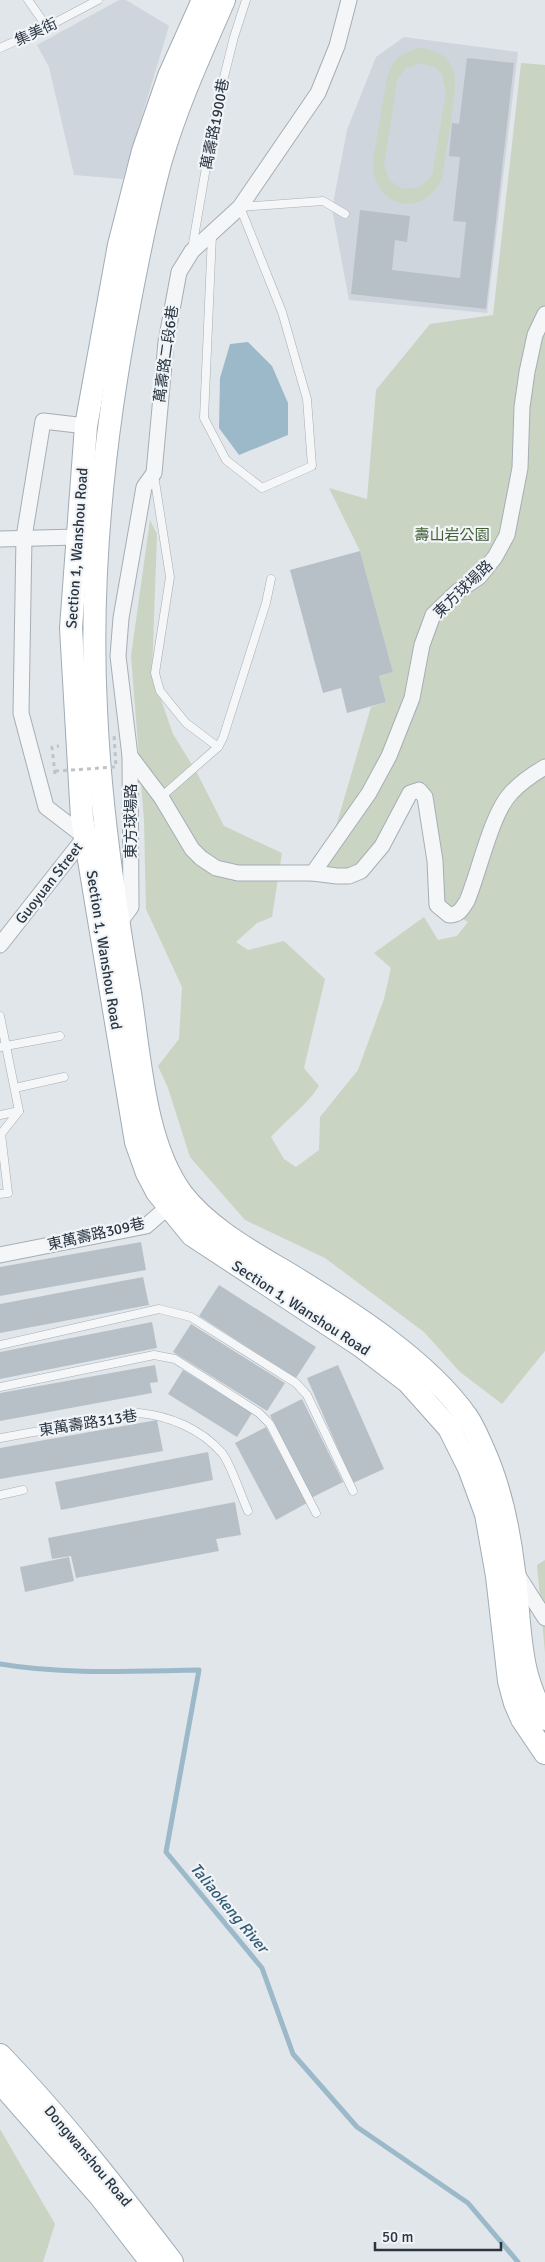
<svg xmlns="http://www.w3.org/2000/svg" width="545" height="2262" font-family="Signika,'Noto Sans TC',sans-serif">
<rect width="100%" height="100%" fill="#e1e6ea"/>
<g fill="#cfd5dc">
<polygon points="119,0 126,0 169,26 123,179 74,175 49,67 37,45"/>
<polygon points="404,37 518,52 487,313 349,300 332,209 347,130 376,57"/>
</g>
<g fill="#c9d4c2" fill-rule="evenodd">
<path d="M420 48C465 54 456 87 451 121 448 140 445 160 442 179 421 221 372 206 373 161L387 78C393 60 401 52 420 48ZM421 63 436 68 442 74 446 92 432 176 419 187 402 189 389 180 384 165 397 81 406 68Z"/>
<path d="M521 63 545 65V1351L502 1404 460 1372 424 1332 325 1258 245 1220 190 1157 168 1088 158 1066 179 1039 182 987 146 909 144 820 131 656 150 520 157 534 152 674 173 734 197 773 224 826 282 853 272 917 257 923 236 942 248 950 284 941 325 979 304 1068 319 1086C306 1106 287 1119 271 1137L284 1159 296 1167 319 1150 320 1117 358 1070 384 999 391 968 374 953 424 917 438 940 457 936 468 922 456 915 443 912 420 791 390 829 349 876 322 874 371 707 386 702 379 676 393 672 360 551 329 488 367 499 376 390 430 324 493 315Z"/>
<polygon points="545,1560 545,1653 537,1565"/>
<polygon points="0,2129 55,2224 43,2262 0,2262"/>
</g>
<polygon fill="#9cb9ca" points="248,342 272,366 288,403 288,435 239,455 219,428 220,378 230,344"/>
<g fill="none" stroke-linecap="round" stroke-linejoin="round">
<path stroke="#9cb9ca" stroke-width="5" d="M0 1664C65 1675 133 1671 199 1670L166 1852 262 1968 293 2054 357 2127 468 2203 518 2262"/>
</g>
<g fill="#b8c0c7">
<polygon points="467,58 514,63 486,309 351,294 360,210 410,216 407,242 395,240 392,270 460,278 466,222 453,221 460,157 449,156 452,123 459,124"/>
<polygon points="360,551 393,672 379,676 386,702 347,713 341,688 323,693 290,570"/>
<polygon points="141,1242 146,1270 0,1296 0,1267"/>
<polygon points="143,1277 149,1305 0,1333 0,1304"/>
<polygon points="219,1285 316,1347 296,1378 199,1316"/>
<polygon points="152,1322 157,1348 0,1379 0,1352"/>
<polygon points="191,1324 285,1383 267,1411 173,1352"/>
<polygon points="155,1365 158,1382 150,1383 152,1393 0,1421 0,1393"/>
<polygon points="338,1365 384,1469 353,1483 307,1378"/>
<polygon points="183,1370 252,1413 237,1437 168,1394"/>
<polygon points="302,1399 343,1482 311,1498 270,1415"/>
<polygon points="157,1420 163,1451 0,1479 0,1448"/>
<polygon points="266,1427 307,1503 276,1520 235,1443"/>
<polygon points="208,1452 213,1480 61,1510 55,1482"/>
<polygon points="235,1502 241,1535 216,1539 219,1551 76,1578 71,1556 52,1559 48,1538"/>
<polygon points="69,1557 74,1581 25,1592 20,1567"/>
</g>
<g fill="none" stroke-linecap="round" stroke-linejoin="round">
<g stroke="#a6aeb4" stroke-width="9">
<g id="lane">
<polyline points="28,0 47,27"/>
<polyline points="0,48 47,27 98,0"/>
<polyline points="212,235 204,418 226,460 262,488 312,466 307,399 282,312 240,207 323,201 345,214"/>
<polyline points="192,249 216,109 234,37 246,0"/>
<polyline points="154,475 170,577 155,673 160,691 186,723 218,747"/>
<polyline points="161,797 218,747 223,738 266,603 271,579"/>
<polyline points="0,1016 19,1111 1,1134 8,1193 0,1194"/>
<polyline points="0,1047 60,1036"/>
<polyline points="15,1088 64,1077"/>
<polyline points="0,1115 19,1111"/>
<polyline points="0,1345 159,1309 191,1317 296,1383 307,1395 353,1491"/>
<polyline points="0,1387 154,1355 175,1359 259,1413 270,1424 316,1513"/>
<path d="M0 1438 139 1413C170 1416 201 1429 222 1453 231 1464 241 1496 248 1511"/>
<polyline points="0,1495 23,1490"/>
</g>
</g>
<g stroke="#a6aeb4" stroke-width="17">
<g id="street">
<polyline points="0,539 77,537"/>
<path d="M130 756 161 797 192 849 201 858 216 868 238 873H313L337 876H349L361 871 382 846 410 793 419 790 425 797 435 861 437 905 449 915C459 915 462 909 467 901 479 873 491 814 511 793 521 782 533 774 545 767"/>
<polyline points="85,837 46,807 21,713 24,537 43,421 86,426"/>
<polyline points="313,873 369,793 389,756 412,698 422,645 433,615 458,591 479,577 495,557 507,535 520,468 522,407 527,372 535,335 545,314"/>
<polyline points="115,923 120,922 131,907 130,756 118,656 121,618 144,487 154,473 166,342 179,272 192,251 240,207 318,93 337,46 349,0"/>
<polyline points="0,945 85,837 89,836"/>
<polyline points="0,1255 146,1226 168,1207 177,1202"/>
<polyline points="517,1574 545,1618"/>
</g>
</g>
<g stroke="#a0acb6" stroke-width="24">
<g id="primary">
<polyline points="203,0 169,76 143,151 119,245 86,426 71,628 82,818 136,1142 147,1173 157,1192 192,1235 361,1346 408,1382 449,1428 469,1468 486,1514 497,1576 509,1681 515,1703 522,1719 545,1753"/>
<path d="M224 0C201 53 177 105 161 160 148 206 139 253 130 300 104 434 89 572 96 709 100 804 114 899 130 993 140 1056 144 1143 182 1194 209 1229 252 1252 289 1274 348 1310 427 1360 467 1417 474 1427 479 1440 484 1451 501 1489 509 1529 514 1571 519 1605 518 1642 527 1675 531 1690 538 1706 545 1719"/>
<path d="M0 2055C62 2119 118 2191 172 2262"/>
<polyline points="0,2082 100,2196 151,2262"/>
</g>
</g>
<polyline stroke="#bfc4c9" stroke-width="3" stroke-dasharray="4 4" stroke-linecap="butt" points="55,774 52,747 59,746"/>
<use href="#lane" stroke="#f4f6f8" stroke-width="8"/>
<use href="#street" stroke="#f4f6f8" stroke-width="15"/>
<use href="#primary" stroke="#fff" stroke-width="22"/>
<polyline stroke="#bfc4c9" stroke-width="3" stroke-dasharray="4 4" stroke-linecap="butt" points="55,771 116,767 114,735"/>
</g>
<g text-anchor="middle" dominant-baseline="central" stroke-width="4.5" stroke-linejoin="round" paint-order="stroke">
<g font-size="15" fill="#293642" stroke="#f1f4f7">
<text transform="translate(36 32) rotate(-25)">集美街</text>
<text transform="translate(215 124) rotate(-79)">萬壽路1900巷</text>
<text transform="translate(166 354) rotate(-82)">萬壽路二段6巷</text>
<text transform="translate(77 548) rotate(-86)">Section 1, Wanshou Road</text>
<text transform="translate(463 589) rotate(-44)">東方球場路</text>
<text transform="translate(131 821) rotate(-90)">東方球場路</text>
<text transform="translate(49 883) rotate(-52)">Guoyuan Street</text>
<text transform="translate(104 950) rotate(81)">Section 1, Wanshou Road</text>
<text transform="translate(96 1234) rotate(-13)">東萬壽路309巷</text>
<text transform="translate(301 1308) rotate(33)">Section 1, Wanshou Road</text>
<text transform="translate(88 1423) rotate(-9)">東萬壽路313巷</text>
<text transform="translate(88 2156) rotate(50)">Dongwanshou Road</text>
</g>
<g font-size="15" fill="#445e36" stroke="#f1f4f7">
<text x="452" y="535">壽山岩公園</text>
</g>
<g font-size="16" font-style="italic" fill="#335b76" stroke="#f1f4f7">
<text transform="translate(229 1908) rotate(50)">Taliaokeng River</text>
</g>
</g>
<path d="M375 2242v8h126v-8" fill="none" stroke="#293642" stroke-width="2.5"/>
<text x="382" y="2242" font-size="15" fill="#293642" stroke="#f1f4f7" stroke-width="4" paint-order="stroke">50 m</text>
</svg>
